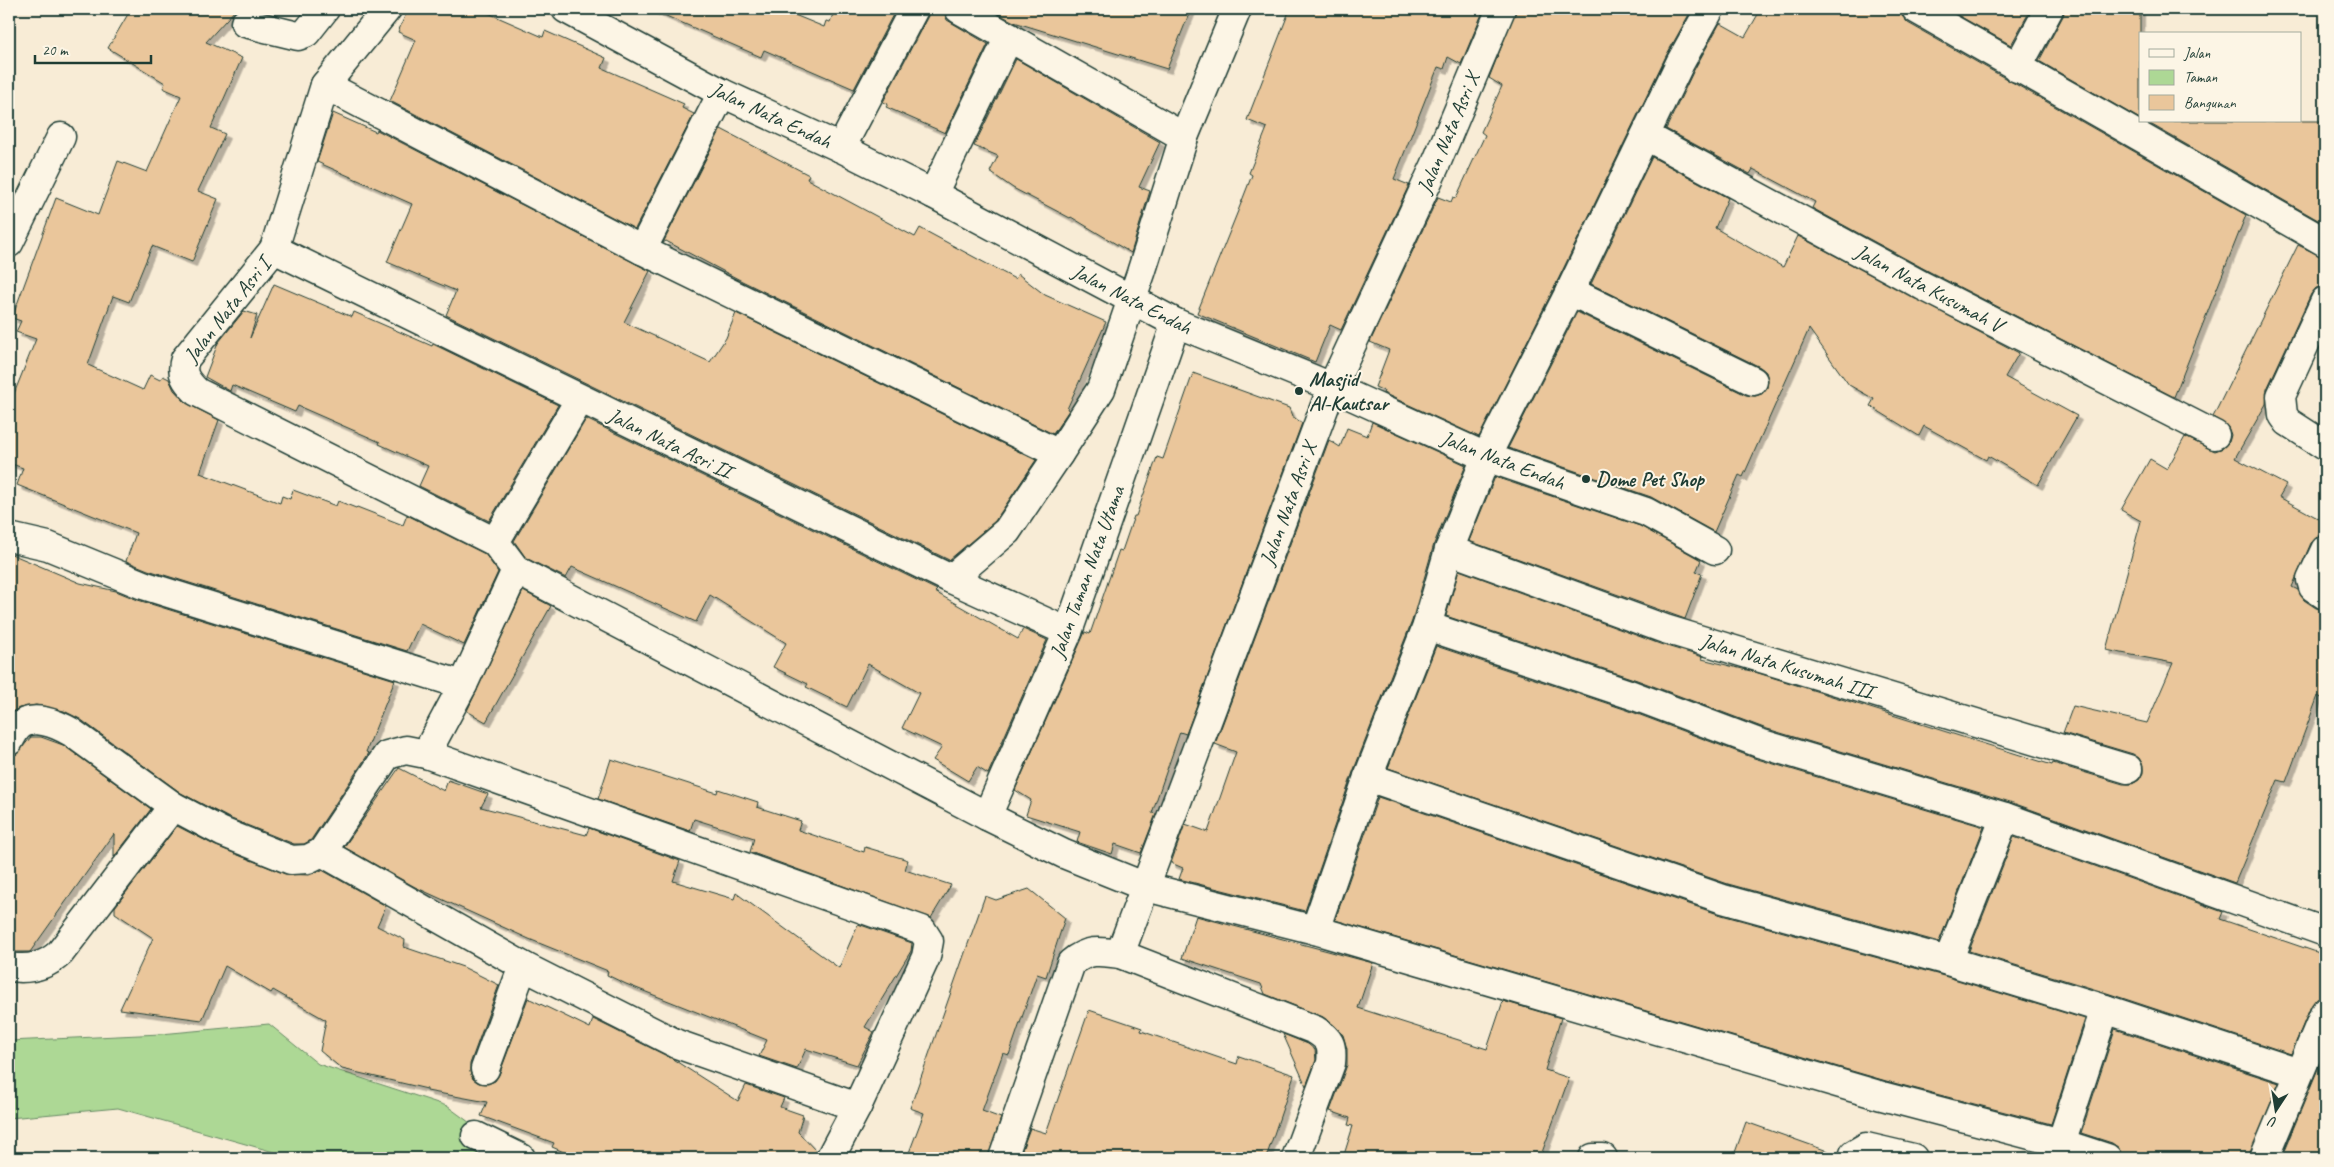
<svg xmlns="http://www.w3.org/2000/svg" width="2334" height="1167" font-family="Caveat,sans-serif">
<defs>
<filter id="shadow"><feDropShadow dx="4.5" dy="4.5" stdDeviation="0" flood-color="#0004"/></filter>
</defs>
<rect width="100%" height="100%" fill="#f8ecd6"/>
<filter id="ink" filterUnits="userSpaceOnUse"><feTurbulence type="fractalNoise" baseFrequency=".02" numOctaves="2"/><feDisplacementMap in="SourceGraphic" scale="10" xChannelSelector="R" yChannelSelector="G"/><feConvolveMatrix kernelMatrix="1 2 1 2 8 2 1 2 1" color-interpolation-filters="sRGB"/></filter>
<g filter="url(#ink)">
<polygon fill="#add895" stroke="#668a64" points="269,1024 318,1064 447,1106 518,1158 295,1158 118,1108 9,1118 9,1041 161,1034"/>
<g fill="#eac69b" stroke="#1f3d34" filter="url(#shadow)">
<polygon points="131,9 236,9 206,42 242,58 211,128 225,134 198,191 218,199 192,262 152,246 129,302 113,296 88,365 143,390 150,375 160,380 163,376 169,379 174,390 186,403 219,420 200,473 280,503 282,496 290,499 293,490 336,506 338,501 356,508 357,507 403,525 407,515 485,554 498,572 464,645 420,624 407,651 148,570 126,561 136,533 17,485 23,468 9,463 9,406 36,339 16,332 21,321 12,318 56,198 98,215 118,161 147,172 181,96 163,88 165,83 108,48"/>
<polygon points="408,9 479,9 543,37 545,31 606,58 602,68 684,104 682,108 694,114 635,229 390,101 416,40 398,32"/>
<polygon points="650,9 780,9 824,27 826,21 830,22 835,9 896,9 854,89 764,50 761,57"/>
<polygon points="930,9 943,9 947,20 988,44 945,133 886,107 888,104 883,102 928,16"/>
<polygon points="996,9 1191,9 1167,69 1014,22 995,12"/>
<polygon points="1290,9 1484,9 1461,64 1448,57 1444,69 1438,67 1394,179 1409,185 1341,330 1330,325 1315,362 1197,313 1238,211 1252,175 1249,173 1267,128 1247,120"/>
<polygon points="1516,9 1692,9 1666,56 1556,284 1479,437 1383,393 1384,391 1375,387 1389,350 1370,342 1438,197 1451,202 1453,197 1456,198 1485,135 1481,132 1502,86 1489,78"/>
<polygon points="1761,9 1900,9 1902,16 1908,23 2246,215 2174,397 1930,272 1812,208 1815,202 1753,169 1750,174 1666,129 1694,70 1720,23 1745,37"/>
<polygon points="1947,9 2031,9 2011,45"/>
<polygon points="2065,9 2140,9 2140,119 2039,61 2063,16"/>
<polygon points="1016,59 1160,142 1139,187 1150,191 1131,253 1071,217 1070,218 1013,188 990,172 998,156 974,146"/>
<polygon points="333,113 376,132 377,130 650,271 624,322 710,362 726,338 736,313 1036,460 995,521 949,560 446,315 456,291 387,262 412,204 317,162"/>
<polygon points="2145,121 2325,121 2325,224"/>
<polygon points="721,129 809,175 807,179 915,237 920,228 1015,279 1018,274 1045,295 1106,322 1067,409 1069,410 1053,434 740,280 666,241 663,243"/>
<polygon points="1652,157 1728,198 1715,228 1783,267 1798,236 2019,353 2005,377 2077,416 2038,485 1988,456 1986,460 1924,426 1919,436 1870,406 1874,399 1849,385 1809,329 1743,477 1739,475 1714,532 1651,497 1508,448 1577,312 1746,395 1755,396 1762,394 1767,388 1768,379 1766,372 1760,367 1591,284"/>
<polygon points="2298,245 2325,258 2325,286 2316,288 2311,294 2267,389 2266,404 2235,458 2286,485 2279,497 2325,522 2318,536 2311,543 2292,587 2298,590 2304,600 2316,608 2325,610 2325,700 2318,696 2286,782 2278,780 2235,883 2010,802 1764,728 1637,680 1446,616 1459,570 1660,644 1703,657 1702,659 1755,672 2052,765 2053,763 2123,784 2132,784 2139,780 2143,773 2143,765 2139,758 2133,754 2063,733 2073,706 2147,723 2173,663 2106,650 2141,521 2121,510 2150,459 2167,469 2185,437 2215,451 2223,448 2229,442 2231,435 2228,427 2213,417"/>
<polygon points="274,284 352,317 354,312 432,346 433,344 558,405 489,521 419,486 428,466 379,444 380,442 298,406 295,412 232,385 230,391 205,377 218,343 244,311 257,315 250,338"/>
<polygon points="1193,373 1289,408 1292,416 1302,423 1186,734 1180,732 1152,813 1156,814 1141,853 1115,844 1112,854 1077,842 1080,832 1026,815 1031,800 1015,790 1085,632 1090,634 1119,550 1122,551 1134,516 1136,516 1157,457 1163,459"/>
<polygon points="586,419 937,590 935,592 1018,639 1023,629 1047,640 988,774 977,767 968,781 933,760 942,747 902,728 919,693 868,664 847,707 806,687 808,684 773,667 786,643 710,595 696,622 572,567 566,578 526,558 514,541"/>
<polygon points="1372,422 1466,465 1434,544 1412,621 1353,772 1305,911 1179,879 1183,868 1171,863 1185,824 1208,832 1236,752 1215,744 1329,440 1340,447 1347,428 1367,436"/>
<polygon points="1495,477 1640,526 1701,560 1696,572 1702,574 1685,619 1469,541"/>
<polygon points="9,553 80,583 116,591 138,600 395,680 366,752 369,753 311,840 304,844 294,844 229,818 181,793 80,719 64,711 36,705 19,708 9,714"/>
<polygon points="523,591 551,606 486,722 467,711"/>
<polygon points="1436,646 1627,710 1754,758 1984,827 1939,942 1728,884 1388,768"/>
<polygon points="31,737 41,737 63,745 151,809 114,857 114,834 30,952 9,952 9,757 17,754"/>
<polygon points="611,759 717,793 718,789 758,802 757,807 801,821 798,830 864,852 865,847 908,860 905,870 951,885 931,918 750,852 754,838 694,819 690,831 598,799"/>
<polygon points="399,768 444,791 448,780 488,794 481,807 586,835 589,828 680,861 673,881 734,899 736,893 839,968 858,924 912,943 911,951 865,1027 874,1032 857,1065 806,1049 797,1069 759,1056 767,1040 626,984 607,975 608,971 529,939 415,887 344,847"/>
<polygon points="1378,797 1718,914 1944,976 2085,1019 2051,1124 1886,1081 1335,920"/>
<polygon points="177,826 216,846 285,874 309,875 322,870 386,906 377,926 405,940 404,947 463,967 499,985 470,1064 470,1072 473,1079 479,1083 488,1084 495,1081 499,1075 528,998 590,1028 593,1019 671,1058 738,1101 746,1085 784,1098 780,1107 803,1115 798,1132 816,1151 814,1158 578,1158 552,1147 554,1143 481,1116 487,1102 427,1091 427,1089 342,1069 320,1051 326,1020 273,990 271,993 225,966 202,1020 120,1009 153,938 115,913 115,907"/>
<polygon points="2014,837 2223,912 2220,919 2325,955 2325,997 2316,999 2311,1006 2291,1054 2110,994 1969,951"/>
<polygon points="1029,889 1065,918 1046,977 1037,974 1009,1055 1003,1053 982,1111 1001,1118 988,1158 907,1158 924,1113 910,1108 985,896 996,900"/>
<polygon points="1196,916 1373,963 1358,1008 1487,1049 1503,1001 1561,1018 1545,1070 1569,1078 1540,1158 1343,1158 1353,1126 1348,1125 1350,1118 1330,1111 1347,1065 1347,1049 1343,1035 1335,1026 1323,1017 1265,994 1261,984 1182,958"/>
<polygon points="1089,1010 1142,1028 1141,1031 1237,1064 1239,1056 1294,1075 1266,1158 1019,1158 1030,1128 1046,1133"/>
<polygon points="2115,1029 2279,1083 2249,1158 2125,1158 2122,1157 2119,1148 2112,1143 2081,1133"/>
<polygon points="1283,1034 1308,1044 1315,1050 1316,1060 1306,1086"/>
<polygon points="2325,1052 2325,1158 2281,1158"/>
<polygon points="1746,1122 1836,1154 1836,1158 1733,1158"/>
</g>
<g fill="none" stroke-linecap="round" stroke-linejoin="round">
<g stroke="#1f3d34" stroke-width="31">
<g id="minor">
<path d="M387 9 325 85 274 249 185 359C180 374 186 381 197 392L495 542"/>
<polyline points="566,9 722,93 841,148 933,194 1176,323 1332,387 1486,457 1646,512 1715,550"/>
<polyline points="959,9 1184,137"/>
<polyline points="1916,9 2325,242"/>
<polyline points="245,23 298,36 306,33 325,9"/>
<polyline points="2017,68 2049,9"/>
<polyline points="325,85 642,250 1059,454 1101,389 1141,273 1184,137 1237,9"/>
<polyline points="1646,136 1923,286 2215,435"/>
<polyline points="841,148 914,9"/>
<polyline points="933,194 1009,37"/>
<polyline points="9,243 61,137"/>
<polyline points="274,249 951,579 1068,632"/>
<polyline points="642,250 722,93"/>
<polyline points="1570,291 1753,381"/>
<polyline points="2325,301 2281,396 2283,415 2288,422 2325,446"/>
<polyline points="9,537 48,546 143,585 463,685 426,754"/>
<polyline points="1449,550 1665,629 2128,769"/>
<polyline points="2325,550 2311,580 2313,587 2325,595"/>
<polyline points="516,570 987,816 1064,854 1146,887 1315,930 1882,1096 2061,1143 2107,1158"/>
<polyline points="951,579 1007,531 1059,454"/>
<polyline points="1427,626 1632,695 1759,743 2005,817 2325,932"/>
<polyline points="463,685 516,570 495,542 580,399"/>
<path d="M9 741C12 736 14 731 18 727 32 713 57 724 71 732L173 806 222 832 291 860 308 859 322 852 523 966 677 1044 857 1107"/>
<polyline points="1368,777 1723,899 1948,961 2105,1009 2299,1073"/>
<polyline points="987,816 1068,632 1176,323"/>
<polyline points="322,852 387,755 406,750 426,754 922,930 929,941 926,957 857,1107 830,1158"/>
<polyline points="1315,930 1368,777 1427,626 1449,550 1486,457 1570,291 1680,63 1710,9"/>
<polyline points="1120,954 1332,387 1435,166 1501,9"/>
<polyline points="1948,961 2005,817"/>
<path d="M9 967C29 970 45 967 60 953L173 806"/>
<polyline points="485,1069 523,966"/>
<polyline points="476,1136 521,1158"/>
<polyline points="2061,1143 2105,1009"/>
<path d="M1003 1158 1071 963C1088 949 1099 951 1120 954L1315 1030C1330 1039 1333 1045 1331 1063L1296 1158"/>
<polyline points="1593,1158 1603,1158"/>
<polyline points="1853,1158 1854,1154 1866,1147 1913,1158"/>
<polyline points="2264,1158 2325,1012"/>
</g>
</g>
<use href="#minor" stroke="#fcf5e5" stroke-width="28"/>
</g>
</g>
<g fill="#1f3d34" stroke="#fcf5e5" stroke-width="2">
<circle cx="1299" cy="391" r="5"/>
<circle cx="1586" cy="479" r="5"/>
</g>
<g text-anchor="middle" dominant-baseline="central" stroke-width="4" stroke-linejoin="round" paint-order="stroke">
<g font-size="21" fill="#1f3d34" stroke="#fcf5e5">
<text transform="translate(771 115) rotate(25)">Jalan Nata Endah</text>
<text transform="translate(1448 133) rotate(-67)">Jalan Nata Asri X</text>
<text transform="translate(1929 288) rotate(28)">Jalan Nata Kusumah V</text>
<text transform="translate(1132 299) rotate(27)">Jalan Nata Endah</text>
<text transform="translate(227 310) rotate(-52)">Jalan Nata Asri I</text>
<text transform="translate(670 443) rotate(26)">Jalan Nata Asri II</text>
<text transform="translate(1503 460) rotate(21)">Jalan Nata Endah</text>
<text transform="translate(1288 504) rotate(-70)">Jalan Nata Asri X</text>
<text transform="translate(1087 572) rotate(-70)">Jalan Taman Nata Utama</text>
<text transform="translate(1787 666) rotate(17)">Jalan Nata Kusumah III</text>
</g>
<g font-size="21" font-weight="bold" fill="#1f3d34" stroke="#fcf5e5" text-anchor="start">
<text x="1309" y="379">Masjid<tspan x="1309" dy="24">Al-Kautsar</tspan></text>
<text x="1596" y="479">Dome Pet Shop</text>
</g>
</g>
<rect width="2334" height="1167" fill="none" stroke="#fcf5e5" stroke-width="30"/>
<rect x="15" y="15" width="2304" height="1137" fill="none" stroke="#1f3d34" stroke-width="2" filter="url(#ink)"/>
<rect x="2139" y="32" width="162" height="90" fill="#fcf5e5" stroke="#a4ab9e"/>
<rect x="2149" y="49" width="25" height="8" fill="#fcf5e5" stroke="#a4ab9e"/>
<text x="2184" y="58" font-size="15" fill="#1f3d34">Jalan</text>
<rect x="2149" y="70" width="25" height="15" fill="#add895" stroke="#a4ab9e"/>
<text x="2184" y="82" font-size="15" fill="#1f3d34">Taman</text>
<rect x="2149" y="95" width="25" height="15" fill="#eac69b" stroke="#a4ab9e"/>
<text x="2184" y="108" font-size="15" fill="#1f3d34">Bangunan</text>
<g transform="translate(2276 1110) rotate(192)" stroke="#fcf5e5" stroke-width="4" paint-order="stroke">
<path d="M0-4L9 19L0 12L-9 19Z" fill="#1f3d34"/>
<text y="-8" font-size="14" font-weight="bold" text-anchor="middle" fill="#1f3d34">U</text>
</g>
<path d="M35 55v8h116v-8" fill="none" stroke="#1f3d34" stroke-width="2.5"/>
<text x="42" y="55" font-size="15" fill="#1f3d34" stroke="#fcf5e5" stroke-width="4" paint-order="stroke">20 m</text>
</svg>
